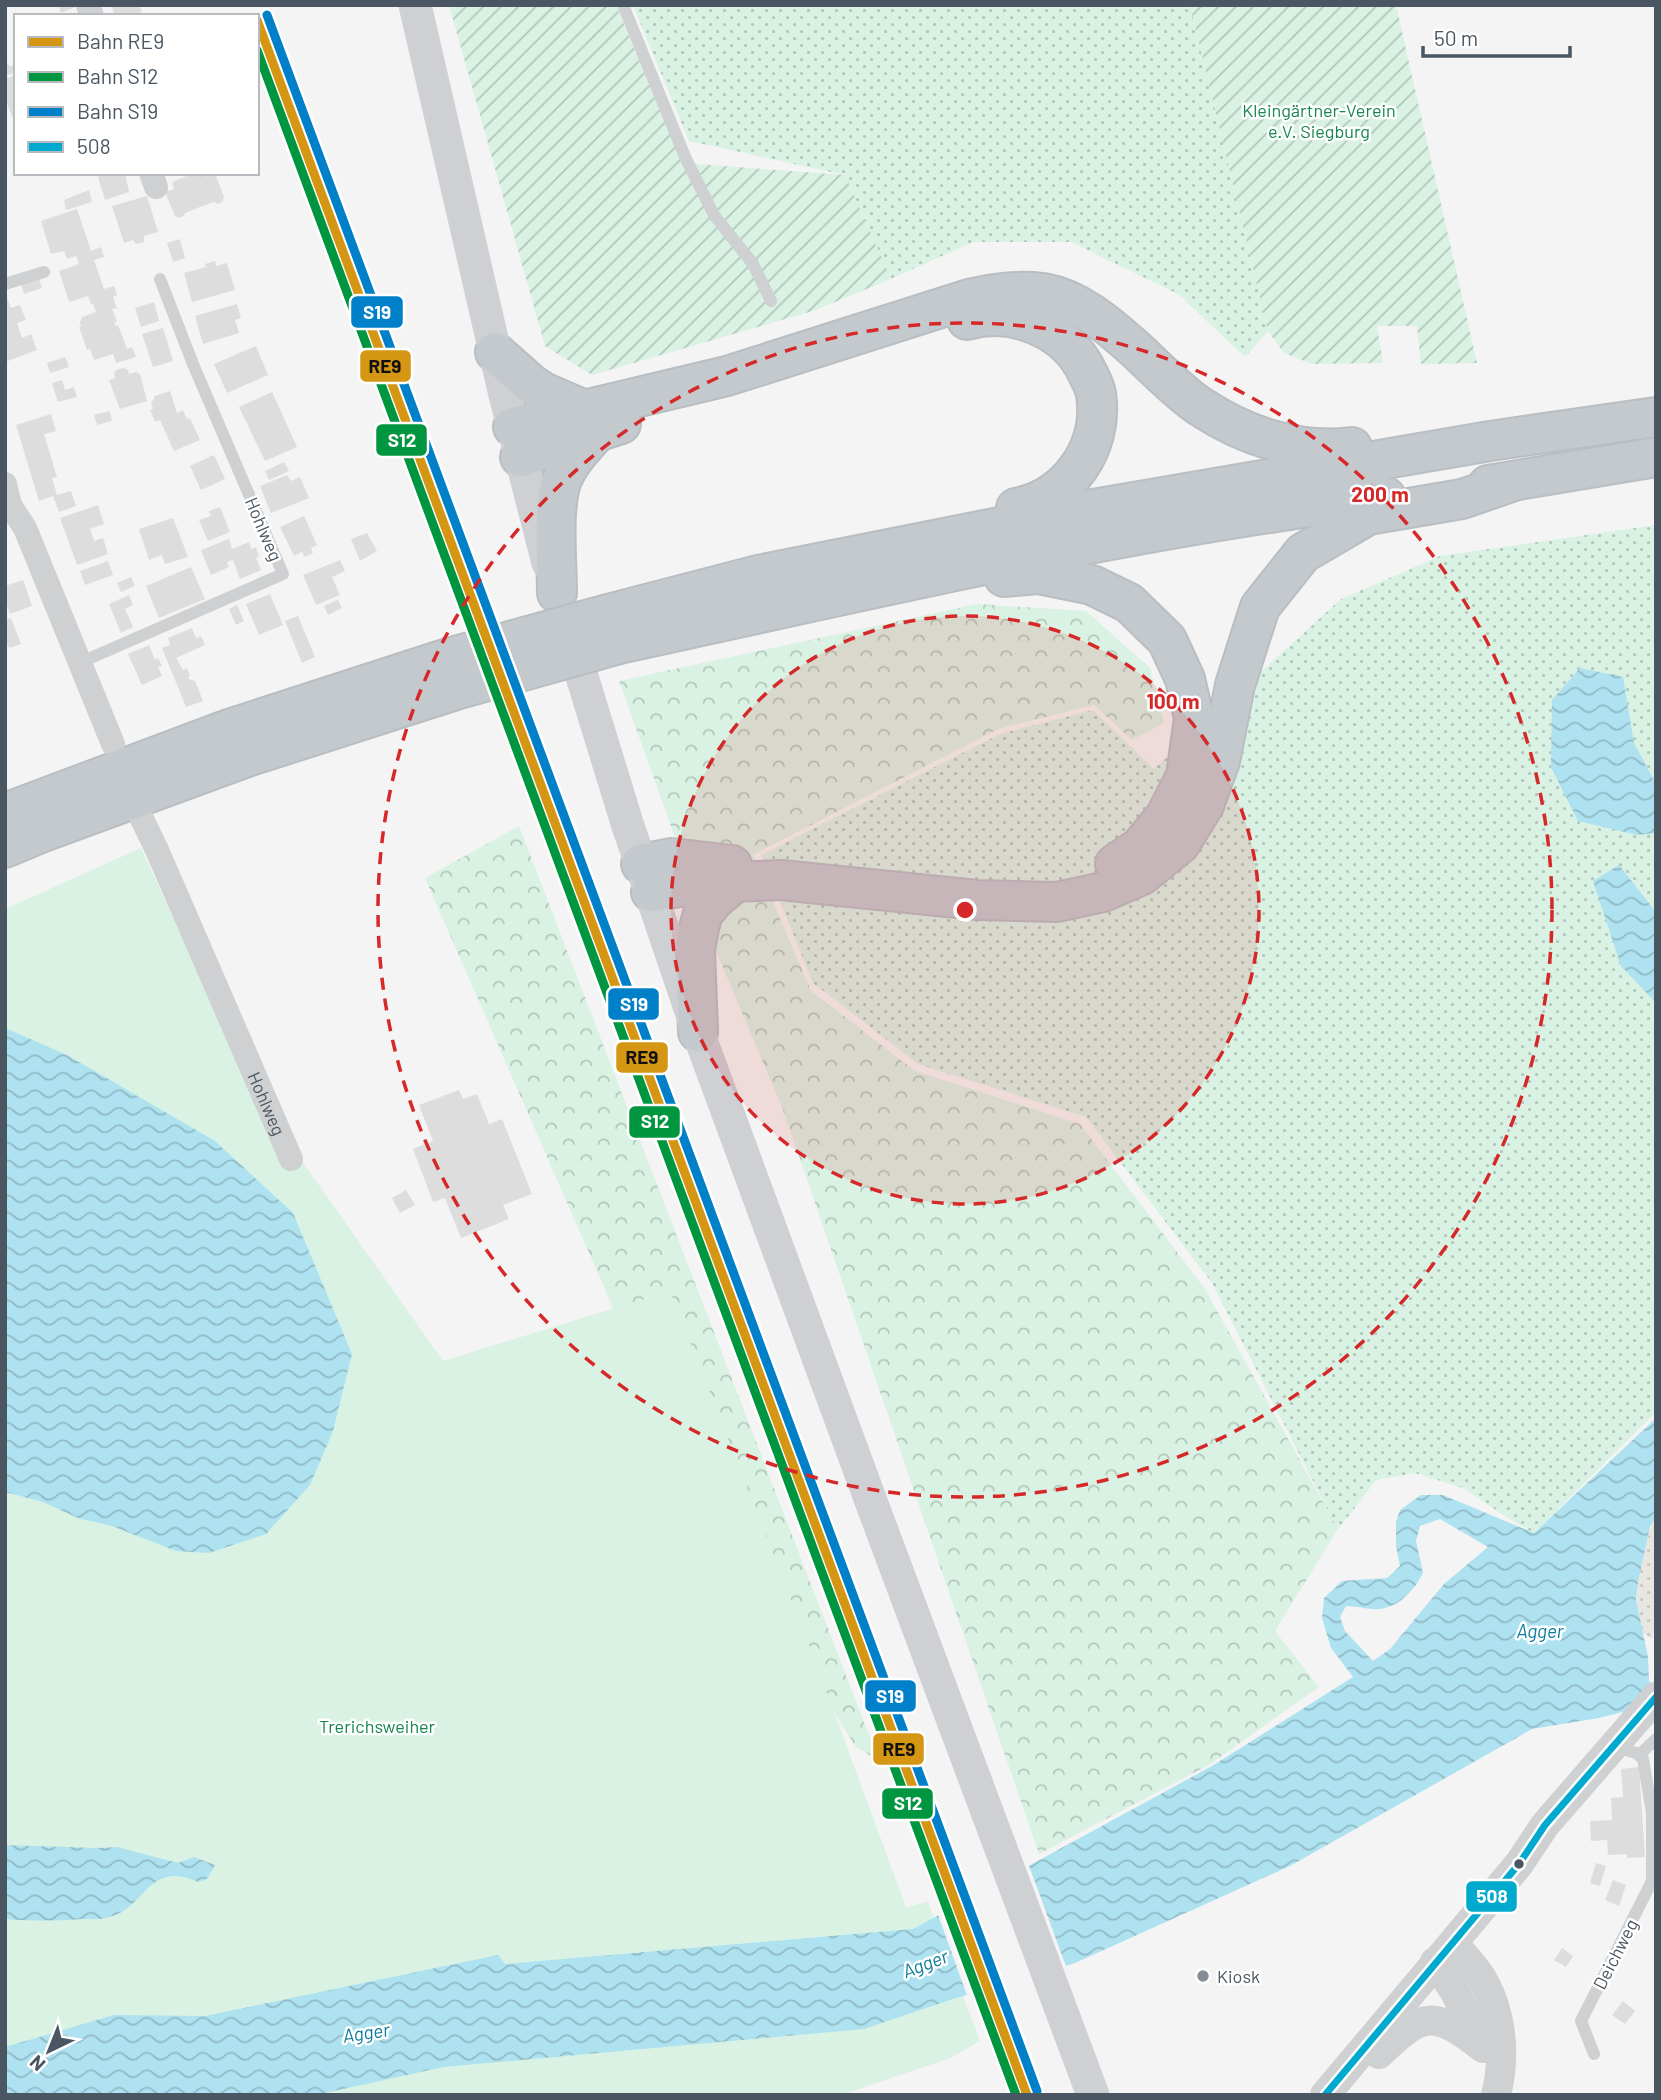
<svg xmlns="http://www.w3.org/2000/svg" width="1661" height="2100" font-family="Barlow,sans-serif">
<defs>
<pattern id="grass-dots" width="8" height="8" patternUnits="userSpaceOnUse" patternTransform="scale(1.75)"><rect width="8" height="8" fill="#d9f2e3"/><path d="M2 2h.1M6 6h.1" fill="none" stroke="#b2c7bb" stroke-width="1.8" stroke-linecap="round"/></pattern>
<pattern id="forest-crowns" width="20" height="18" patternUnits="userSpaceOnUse" patternTransform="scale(1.75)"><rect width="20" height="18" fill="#d9f2e3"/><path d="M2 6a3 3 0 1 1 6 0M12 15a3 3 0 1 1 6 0" fill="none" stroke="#b2c7bb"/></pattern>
<pattern id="sand-dots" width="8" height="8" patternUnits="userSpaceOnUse" patternTransform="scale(1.75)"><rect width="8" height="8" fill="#e7e6e1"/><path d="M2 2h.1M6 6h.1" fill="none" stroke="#c8c7c4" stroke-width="1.8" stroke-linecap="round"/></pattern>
<pattern id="garden-furrows" width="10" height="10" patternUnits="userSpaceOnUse" patternTransform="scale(1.75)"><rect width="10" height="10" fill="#d9f2e3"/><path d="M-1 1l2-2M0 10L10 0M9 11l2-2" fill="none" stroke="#b2c7bb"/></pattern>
<pattern id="water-waves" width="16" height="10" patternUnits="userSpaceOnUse" patternTransform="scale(1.75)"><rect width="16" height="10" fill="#aee2f0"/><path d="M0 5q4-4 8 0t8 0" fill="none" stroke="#90bac6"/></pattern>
</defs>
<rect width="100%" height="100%" fill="#f4f4f4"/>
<g fill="url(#grass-dots)">
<polygon points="633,5 1190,5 1268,331 1245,357 1178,294 1071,242 973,242 891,279 845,175 689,141"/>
<polygon points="1656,525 1656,1412 1534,1533 1508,1518 1463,1488 1415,1473 1376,1480 1338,1530 1212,1283 1086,1117 918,1064 813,983 761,855 1000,734 1093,710 1154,769 1341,599 1440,556"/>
</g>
<g fill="url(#forest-crowns)">
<polygon points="977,604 1086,611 1150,668 1164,723 1132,740 1094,705 998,729 753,855 811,991 915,1071 1080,1124 1205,1289 1338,1529 1275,1631 1319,1687 1209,1765 1039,1854 782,1107 715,949 619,681"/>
<polygon points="519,826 879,1761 855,1746 820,1689 618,1327 611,1303 425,878"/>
</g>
<path fill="url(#sand-dots)" d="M1656 1517V1622L1652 1639C1650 1637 1645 1635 1643 1633 1628 1611 1644 1539 1656 1517Z"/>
<polygon fill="#d9f2e3" points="141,848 254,1093 443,1361 670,1291 813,1655 906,1907 928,1902 980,2041 951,2058 841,2095 5,2095 5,909"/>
<g fill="url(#garden-furrows)">
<polygon points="449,5 616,5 682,163 845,175 891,279 813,311 592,375 545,346"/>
<polygon points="1190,5 1396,5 1477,363 1421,364 1417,326 1377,326 1383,363 1312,364 1284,353 1268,331"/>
</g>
<g fill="url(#water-waves)" fill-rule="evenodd">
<polygon points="1580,668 1623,677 1634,743 1656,784 1656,833 1637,835 1578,821 1551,767 1552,700"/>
<polygon points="1619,865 1656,912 1656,1003 1621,966 1593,881"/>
<polygon points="5,1028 67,1055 215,1141 293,1213 352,1354 333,1431 310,1485 266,1534 209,1553 176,1551 112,1526 78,1518 43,1502 5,1492"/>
<path d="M1656 1418V1517L1650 1527 1638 1582 1636 1600 1648 1657 1649 1681 1656 1688 1635 1709 1599 1718 1532 1729 1290 1866 1075 1963 953 1999 864 2029 443 2067 316 2095H5V2047L114 2015 205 2016 498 1955 505 1964 913 1929 1212 1766 1353 1677 1331 1648 1322 1618 1324 1598 1342 1581 1387 1578 1400 1566 1396 1547V1522L1400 1510 1421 1495H1443L1534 1533ZM1440 1519 1488 1547 1444 1584 1390 1649 1373 1661 1345 1631 1340 1617 1346 1606C1357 1606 1370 1610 1380 1609 1401 1606 1414 1590 1423 1573L1416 1541 1420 1526Z"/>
<path d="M5 1845 97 1848 117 1847 178 1863 194 1857 215 1865 207 1879 198 1882C147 1859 147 1908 109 1917 101 1920 90 1919 82 1919 56 1921 31 1921 5 1919Z"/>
</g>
<polygon fill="#f4f4f4" points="1028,1863 1067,1969 968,1998 937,1912"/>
<g fill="#ddddde">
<polygon points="58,5 80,5 61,13"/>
<polygon points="111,5 139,5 142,12 136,14 136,16 115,16"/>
<polygon points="5,61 10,66 16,64 16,72 5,76"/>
<polygon points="16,75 16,116 12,117 5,97 5,79"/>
<polygon points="108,173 125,173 129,192 105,200 98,177"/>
<polygon points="194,173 205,173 206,177 215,173 224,197 222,202 218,204 214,202 200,207 185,213 184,216 179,218 175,216 165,192 174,189 172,182"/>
<polygon points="89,190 92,202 66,210 64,200"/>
<polygon points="147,196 158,232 144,236 144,242 136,244 133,240 124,243 112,206"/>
<polygon points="77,209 91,251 101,247 104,257 94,260 104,289 114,286 117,295 113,297 117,308 112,309 117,321 114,323 116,326 118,325 127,349 132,347 136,357 116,363 113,354 94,360 90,349 87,350 79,327 81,326 80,323 82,317 96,312 93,304 91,304 88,296 69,302 59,271 79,264 76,256 67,259 64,251 51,254 41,221"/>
<polygon points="180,239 185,258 173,262 167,243"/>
<polygon points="215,261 216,266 227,263 235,290 192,302 184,273 206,267 205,264"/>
<polygon points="39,278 42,288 24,294 21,284"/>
<polygon points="5,293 11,308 20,305 26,320 17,323 22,338 31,334 37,350 5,362"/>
<polygon points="154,302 159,321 141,327 135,308"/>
<polygon points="237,304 241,318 235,320 239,333 203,344 195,316"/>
<polygon points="163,328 173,361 153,367 142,334"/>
<polygon points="256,346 268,375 227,393 214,364"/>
<polygon points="65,357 69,367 50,373 47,363"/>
<polygon points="124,368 128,370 129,374 136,372 140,374 147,401 120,409 109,380 115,378 114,374 116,370"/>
<polygon points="62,380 65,390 74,387 77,397 58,402 52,383"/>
<polygon points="170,391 177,413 183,410 187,419 190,418 200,440 174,451 160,420 155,422 150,410 153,409 151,404 155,396"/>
<polygon points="272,392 297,447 265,461 239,407"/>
<polygon points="110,411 112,421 97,425 94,415"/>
<polygon points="51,414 56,431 44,434 57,477 52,478 57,495 71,491 76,506 59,512 53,496 39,501 16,425"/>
<polygon points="214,455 225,479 201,490 190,466"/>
<polygon points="284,462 289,471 269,480 265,471"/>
<polygon points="287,475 291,481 300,477 309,498 271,513 260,486"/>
<polygon points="98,505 104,524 90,529 94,541 103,538 108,554 77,565 60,518"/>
<polygon points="220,507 230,532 208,541 199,520 211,516 209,511"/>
<polygon points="304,516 317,545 311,548 313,553 305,557 302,552 294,556 280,527"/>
<polygon points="173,518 188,557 165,564 162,555 149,560 139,529"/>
<polygon points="367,533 377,551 360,561 351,539"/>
<polygon points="229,539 232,549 249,542 251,549 256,547 259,557 256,558 261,570 240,579 233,560 227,562 229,567 211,575 201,550"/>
<polygon points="340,560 345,571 332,577 340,595 316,605 303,575"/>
<polygon points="108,561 113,575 85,585 80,571"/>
<polygon points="191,567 205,599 159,618 146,586"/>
<polygon points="131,577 135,586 121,592 117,583"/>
<polygon points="23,580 32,606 10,614 5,600 5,586"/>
<polygon points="270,594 283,625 259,635 246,604"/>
<polygon points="129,595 133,605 125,609 133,627 121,633 109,604"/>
<polygon points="338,600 342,608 328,615 324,606"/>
<polygon points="237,605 244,621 236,625 229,609"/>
<polygon points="298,616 315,657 302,663 285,621"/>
<polygon points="11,618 21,644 9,648 5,638 5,620"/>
<polygon points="192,628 196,638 201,636 205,645 176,658 183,670 187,668 190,676 188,677 189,679 195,681 203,701 186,707 162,648 170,645 168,638"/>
<polygon points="149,645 155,660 158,658 162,666 158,667 162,676 142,685 128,654"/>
<polygon points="459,1090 463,1099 477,1094 489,1124 502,1119 532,1194 503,1205 509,1219 461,1238 445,1198 433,1202 413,1149 433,1141 419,1105"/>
<polygon points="406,1190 415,1205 400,1213 392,1198"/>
<polygon points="1639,1767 1645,1857 1627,1858 1627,1854 1608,1855 1607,1840 1591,1841 1590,1821 1612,1820 1611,1798 1623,1797 1621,1769"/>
<polygon points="1596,1863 1606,1866 1600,1886 1590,1883"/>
<polygon points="1613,1880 1626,1885 1619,1906 1605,1900"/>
<polygon points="1562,1948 1573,1956 1566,1967 1554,1960"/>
<polygon points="1623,2001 1635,2011 1625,2024 1612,2015"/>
</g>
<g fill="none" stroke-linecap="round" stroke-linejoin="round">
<g stroke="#b9bec3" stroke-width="42">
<g id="trunk">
<path d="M967 320C1013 307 1068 329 1088 374 1091 380 1095 387 1096 394 1104 447 1069 498 1016 508"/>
<polyline points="495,352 531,384 543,392 585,410"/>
<path d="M513 427 727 376 969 299C995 293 1017 290 1043 293 1078 299 1107 324 1133 347 1153 365 1179 393 1201 407 1245 436 1299 454 1352 447"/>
<polyline points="520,457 621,424"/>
<polyline points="1488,485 1656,457"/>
<polyline points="1004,577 1038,574 1092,585 1129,603 1167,640 1185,679 1194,718 1186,776 1165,817 1140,847 1115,864"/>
<path d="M557 593C557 562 551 505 563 477 571 460 584 446 596 433"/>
<polyline points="608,614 758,575 1070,513 1490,441 1656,417"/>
<path d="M619 644C873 589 1128 528 1386 497"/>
<polyline points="5,813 229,729 448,658"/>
<polyline points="5,848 43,832 247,757 459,689"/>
<polyline points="641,864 671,858 732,865"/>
<polyline points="651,892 702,883 781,880 977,900 1057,902 1103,892 1142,875 1180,844 1204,805 1220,761 1235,685 1260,607 1303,553 1368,515 1462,499 1514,481"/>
<polyline points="698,1032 695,950 699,928 703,913 715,899 738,880"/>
</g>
</g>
<g stroke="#ced0d2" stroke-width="12">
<polyline points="623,5 686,159 714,215 753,264 771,301"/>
<polyline points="5,284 44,272"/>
<polyline points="79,663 283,574 193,364 160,279"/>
<polyline points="1639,1755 1656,1739"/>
<polyline points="1594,2054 1581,2021 1652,1881 1652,1813 1643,1759 1636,1753 1615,1747"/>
</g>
<g stroke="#ced0d2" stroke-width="24">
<polyline points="88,5 92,16"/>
<polyline points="151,173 156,187"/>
<polyline points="5,484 10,505 25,528 113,744"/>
<path id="s1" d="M141 817 157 850 291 1159"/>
</g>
<g stroke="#ced0d2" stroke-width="30">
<path d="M1453 1943C1462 1954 1473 1965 1481 1977 1502 2012 1506 2056 1496 2095"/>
<polyline points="1435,1962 1454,1990 1481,2044"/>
<path d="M1379 2054C1423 2011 1434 2010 1483 2048"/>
<polyline points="1325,2095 1519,1864 1545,1825 1656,1697"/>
</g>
<g stroke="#ced0d4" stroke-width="33">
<polyline points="415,5 505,395 548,563"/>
<polyline points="568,631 627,823 698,1032 872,1504 1093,2095"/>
</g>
<use href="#trunk" stroke="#c4c9cd" stroke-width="38"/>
<g stroke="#b9bec3" stroke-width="42" stroke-linecap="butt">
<g id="trunk-bridge">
<polyline points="448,658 608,614"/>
<polyline points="459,689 619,644"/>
</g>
</g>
<use href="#trunk-bridge" stroke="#c4c9cd" stroke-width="38"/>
<g stroke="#fff" stroke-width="12">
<polyline id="bus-1" points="1325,2095 1519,1864 1545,1825 1656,1697"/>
</g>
<use href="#bus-1" stroke="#00a9ce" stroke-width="7"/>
<g stroke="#fff" stroke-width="14">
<polyline id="rail-1" points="257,20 1027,2095"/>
</g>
<g stroke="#fff" stroke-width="14">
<polyline id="rail-2" points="257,50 1016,2095"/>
</g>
<g stroke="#fff" stroke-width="14">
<polyline id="rail-3" points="267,15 1037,2091"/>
</g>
<use href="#rail-1" stroke="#d49613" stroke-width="9"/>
<use href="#rail-2" stroke="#009640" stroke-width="9"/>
<use href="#rail-3" stroke="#0080c8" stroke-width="9"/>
</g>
<circle cx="965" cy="910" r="294" fill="#d62828" fill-opacity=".12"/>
<g fill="none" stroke="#d62828" stroke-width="3.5" stroke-dasharray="12 9">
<circle cx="965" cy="910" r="294"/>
<circle cx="965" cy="910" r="587"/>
</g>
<circle fill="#4a5661" stroke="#fff" stroke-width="2.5" cx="1519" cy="1864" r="6"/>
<circle fill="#868d94" stroke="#fff" stroke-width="2.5" cx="1203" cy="1976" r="7"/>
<g text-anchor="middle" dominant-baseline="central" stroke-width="5" stroke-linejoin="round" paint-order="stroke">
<g font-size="18" fill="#17864f" stroke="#fff">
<text x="1319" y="110">Kleingärtner-Verein<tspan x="1319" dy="21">e.V. Siegburg</tspan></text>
<text x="377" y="1726">Trerichsweiher</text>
</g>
<g font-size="18" fill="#4a5661" stroke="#fff">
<text transform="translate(264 529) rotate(67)">Hohlweg</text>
<text stroke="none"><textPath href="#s1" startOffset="313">Hohlweg</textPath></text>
<text transform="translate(1615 1954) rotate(-63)">Deichweg</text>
</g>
<g font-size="18" fill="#4a5661" stroke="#fff" text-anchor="start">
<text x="1217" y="1976">Kiosk</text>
</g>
<g font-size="19" font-style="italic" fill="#0c7c9b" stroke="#fff">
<text x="1540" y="1630">Agger</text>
<text transform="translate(925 1963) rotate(-21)">Agger</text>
<text transform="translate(366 2032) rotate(-8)">Agger</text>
</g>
</g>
<circle cx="965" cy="910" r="10" fill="#d62828" stroke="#fff" stroke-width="3.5"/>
<g font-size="21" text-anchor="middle" font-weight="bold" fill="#d62828" stroke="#fff" stroke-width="5" stroke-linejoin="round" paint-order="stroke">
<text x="1380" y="502">200 m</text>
<text x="1173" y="709">100 m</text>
</g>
<g stroke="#fff" stroke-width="2.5">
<rect x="350" y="295" width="54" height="34" rx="7" fill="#0080c8"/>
<rect x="359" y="349" width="53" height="34" rx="7" fill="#d49613"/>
<rect x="375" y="423" width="53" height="34" rx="7" fill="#009640"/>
<rect x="607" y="987" width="53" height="34" rx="7" fill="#0080c8"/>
<rect x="615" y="1041" width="54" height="33" rx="7" fill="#d49613"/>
<rect x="628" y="1105" width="53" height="34" rx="7" fill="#009640"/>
<rect x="864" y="1679" width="53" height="34" rx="7" fill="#0080c8"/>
<rect x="872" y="1732" width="53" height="34" rx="7" fill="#d49613"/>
<rect x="881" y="1787" width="53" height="33" rx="7" fill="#009640"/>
<rect x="1465" y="1880" width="53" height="33" rx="7" fill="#00a9ce"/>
</g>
<g font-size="19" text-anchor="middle" font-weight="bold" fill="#fff">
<text x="377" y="319">S19</text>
<text x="402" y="447">S12</text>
<text x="634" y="1011">S19</text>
<text x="655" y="1128">S12</text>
<text x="890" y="1703">S19</text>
<text x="908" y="1810">S12</text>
<text x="1492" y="1903">508</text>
</g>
<g font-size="19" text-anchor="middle" font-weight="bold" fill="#111">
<text x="385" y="373">RE9</text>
<text x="642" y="1064">RE9</text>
<text x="899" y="1756">RE9</text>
</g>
<rect width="1661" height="2100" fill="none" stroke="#4a5661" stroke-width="14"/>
<rect x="14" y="14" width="245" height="161" fill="#ffffff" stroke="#b7bbc0" stroke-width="2"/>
<rect x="28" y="37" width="35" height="10" fill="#d49613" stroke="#b7bbc0" stroke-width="2"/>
<text x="77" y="49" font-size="21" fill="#4a5661">Bahn RE9</text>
<rect x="28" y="72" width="35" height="10" fill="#009640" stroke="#b7bbc0" stroke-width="2"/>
<text x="77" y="84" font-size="21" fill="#4a5661">Bahn S12</text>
<rect x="28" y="107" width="35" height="10" fill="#0080c8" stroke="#b7bbc0" stroke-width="2"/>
<text x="77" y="119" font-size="21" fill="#4a5661">Bahn S19</text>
<rect x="28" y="142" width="35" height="10" fill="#00a9ce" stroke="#b7bbc0" stroke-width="2"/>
<text x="77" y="154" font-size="21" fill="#4a5661">508</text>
<g transform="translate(49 2051) rotate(223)" stroke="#ffffff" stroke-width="5" paint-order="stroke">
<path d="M0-5L12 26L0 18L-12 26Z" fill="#4a5661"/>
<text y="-10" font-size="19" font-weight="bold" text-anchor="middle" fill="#4a5661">N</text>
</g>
<path d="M1423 46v10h147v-10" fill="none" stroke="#4a5661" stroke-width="3.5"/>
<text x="1434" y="46" font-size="21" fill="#4a5661" stroke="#ffffff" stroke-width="5" paint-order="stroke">50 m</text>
</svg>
